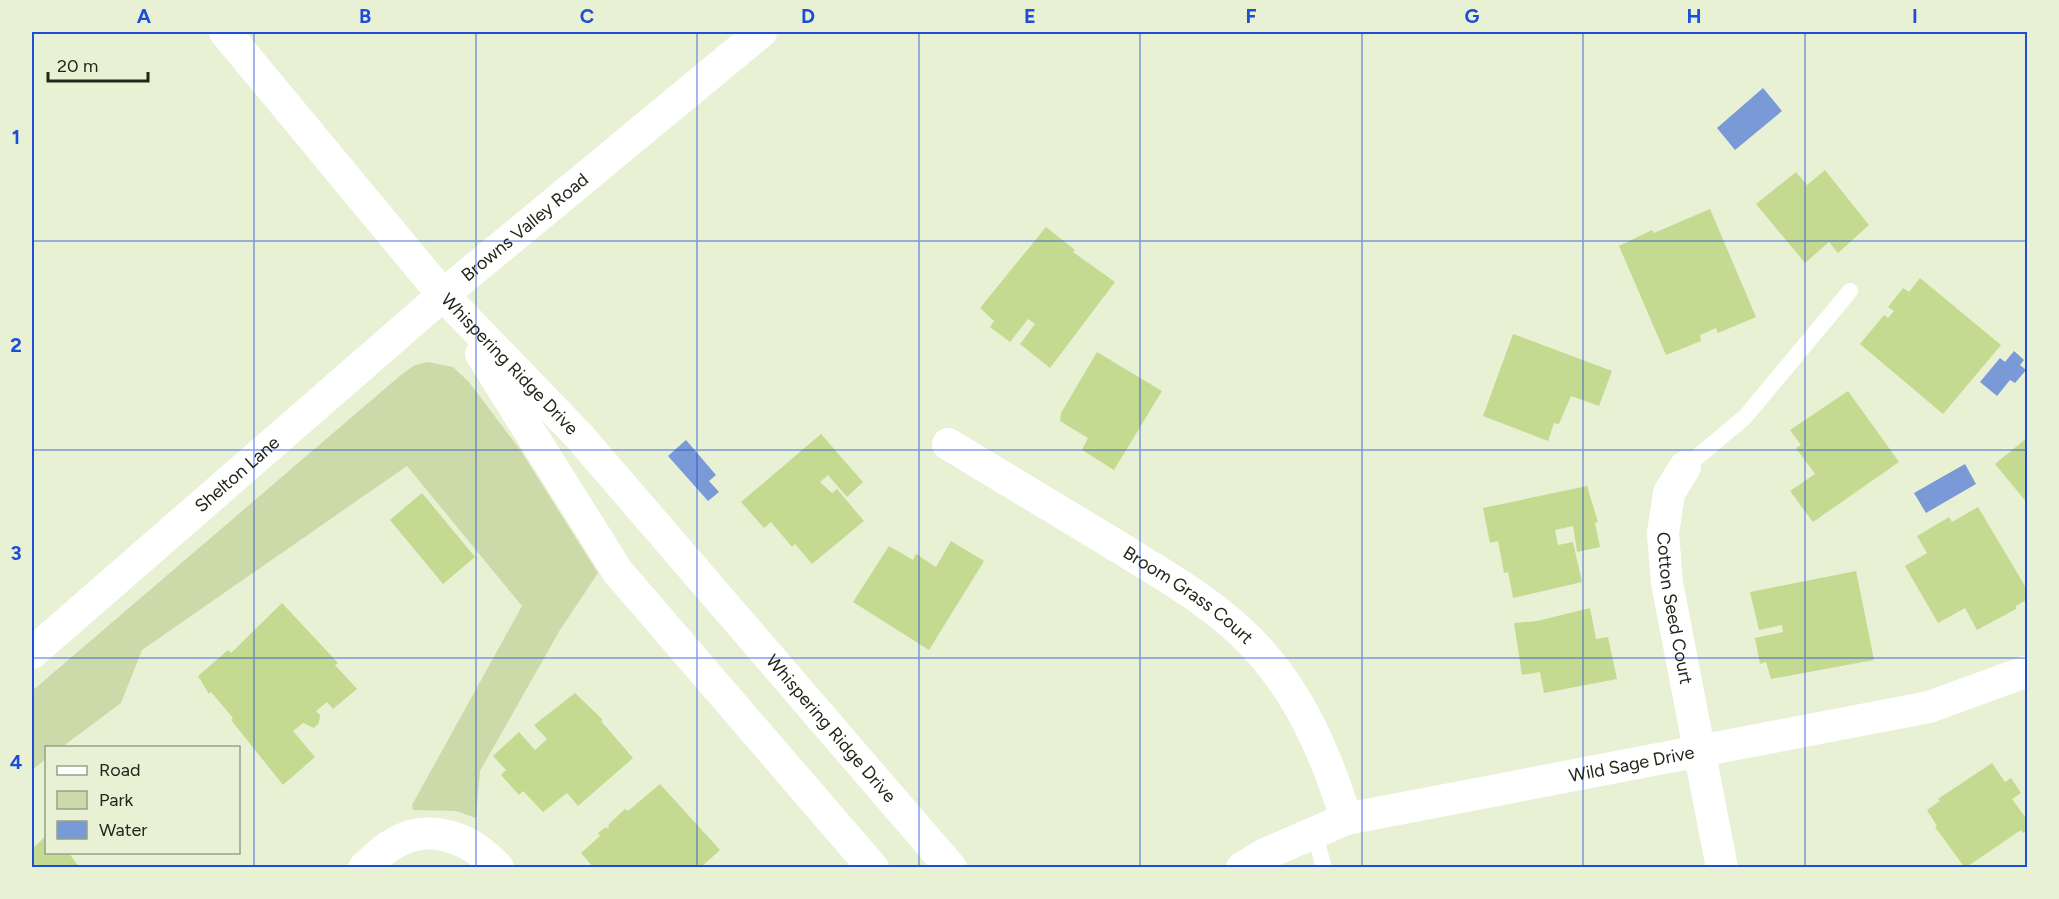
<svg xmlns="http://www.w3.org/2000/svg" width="2059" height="899" font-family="Figtree,sans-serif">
<rect width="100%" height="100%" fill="#e8f1d4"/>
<polygon fill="#ccdaaa" points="428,362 453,367 469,382 521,451 598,573 560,630 480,771 476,818 456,811 413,810 412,805 522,606 407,466 142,650 121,703 62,747 46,748 46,759 32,770 32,691 402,374 415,365"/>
<g fill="#799ad7">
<polygon points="1763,88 1782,111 1735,150 1717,128"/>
<polygon points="2014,351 2024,360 2020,365 2026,370 2015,383 2010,380 1997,396 1980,382 2000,358 2005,362"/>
<polygon points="686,440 716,475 709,481 719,492 708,501 668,456"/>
<polygon points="1965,464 1976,484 1926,513 1914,493"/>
</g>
<g fill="#c5da91">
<polygon points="1825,170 1869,225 1838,253 1829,242 1805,263 1756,204 1796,172 1807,185"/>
<polygon points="1710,209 1756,317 1718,333 1716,328 1700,335 1701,341 1666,355 1619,246 1652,230 1654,233"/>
<polygon points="1046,227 1075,250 1073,252 1115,282 1050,368 1020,344 1035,324 1028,319 1010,342 990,327 994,321 980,308"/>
<polygon points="1920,278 2001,345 1943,414 1860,344 1884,315 1888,318 1894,311 1888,307 1903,288 1909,292"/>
<polygon points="1513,334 1612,371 1599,406 1571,396 1559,424 1554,423 1548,441 1483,416"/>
<polygon points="1097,352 1162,391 1114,470 1082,450 1088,438 1060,421 1061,413"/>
<polygon points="1848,391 1899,462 1813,522 1790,491 1815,474 1796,448 1801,445 1790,430"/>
<polygon points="821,434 863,482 847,497 828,475 820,482 832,493 837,489 864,521 812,564 795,544 792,547 771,522 764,528 741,502"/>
<polygon points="2028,437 2028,504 1995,464"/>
<polygon points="1587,486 1598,522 1595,523 1600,547 1577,552 1573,526 1555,530 1558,545 1573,542 1582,582 1513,598 1508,572 1504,573 1498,541 1490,543 1483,508"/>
<polygon points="422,493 475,557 443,584 390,520"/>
<polygon points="1978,507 2028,591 2028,599 2016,606 2016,609 1977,630 1965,608 1938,623 1905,566 1927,553 1917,536 1949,517 1952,522"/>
<polygon points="951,541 984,561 929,650 853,602 889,546 913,560 916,554 936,567"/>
<polygon points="1856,571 1874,660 1771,679 1766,662 1760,664 1755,638 1783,632 1782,625 1759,630 1750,592"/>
<polygon points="282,603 338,663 335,665 357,689 333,709 327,702 316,711 320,715 319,723 314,728 303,723 293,731 315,757 283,785 231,720 233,718 211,692 209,694 198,676 228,650 231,653"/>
<polygon points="1590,608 1596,639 1608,637 1617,679 1544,693 1540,672 1522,675 1514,623 1537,621"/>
<polygon points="575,693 603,720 601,721 633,758 578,806 567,793 543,812 523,791 519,795 501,775 506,770 493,756 519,732 535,750 547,739 534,725"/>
<polygon points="1992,763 2005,782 2011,778 2021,793 2012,799 2028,821 2028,829 2023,833 2021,830 1965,868 1935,827 1937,826 1927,810 1940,801 1938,799"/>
<polygon points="660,784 720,850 700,868 594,868 581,853 600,836 598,833 606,827 608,829 609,824 625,809 628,811"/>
<polygon points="46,836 46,852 68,852 80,868 32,868 32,849"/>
</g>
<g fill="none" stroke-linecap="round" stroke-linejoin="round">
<g stroke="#fff" stroke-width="16">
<polyline points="1685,467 1745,417 1850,291"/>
<polyline points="1314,831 1324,868"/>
</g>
<g stroke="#fff" stroke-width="32">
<path id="s1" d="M225 32 443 295 761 32"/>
<path id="s2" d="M443 295 579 436 951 868"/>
<polyline points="481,354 618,572 873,868"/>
<path id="s3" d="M948 444C1003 477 1057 510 1112 543 1162 574 1215 603 1256 647 1301 696 1327 756 1346 819"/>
<path id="s4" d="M1685 467 1669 493 1663 533 1667 583 1722 868"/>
<path id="s5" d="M32 653 443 295"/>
<path d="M364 868C373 860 382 850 393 844 430 821 472 839 498 868"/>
<path id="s6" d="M1242 868 1265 854 1346 819 1929 707 2028 671"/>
</g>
</g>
<path fill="none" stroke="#1d4ed8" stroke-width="1.5" stroke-opacity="0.55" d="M254 32V868M476 32V868M697 32V868M919 32V868M1140 32V868M1362 32V868M1583 32V868M1805 32V868M32 241H2028M32 450H2028M32 658H2028"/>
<g text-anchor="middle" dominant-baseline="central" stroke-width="5" stroke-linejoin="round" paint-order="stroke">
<g font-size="18" fill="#23261b" stroke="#e8f1d4">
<text stroke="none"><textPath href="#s1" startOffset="448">Browns Valley Road</textPath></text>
<text stroke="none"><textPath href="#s2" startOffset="96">Whispering Ridge Drive</textPath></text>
<text stroke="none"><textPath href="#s5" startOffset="272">Shelton Lane</textPath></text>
<text stroke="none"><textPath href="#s3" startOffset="284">Broom Grass Court</textPath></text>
<text stroke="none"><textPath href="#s4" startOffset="147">Cotton Seed Court</textPath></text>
<text stroke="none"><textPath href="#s2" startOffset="582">Whispering Ridge Drive</textPath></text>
<text stroke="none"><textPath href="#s6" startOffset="406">Wild Sage Drive</textPath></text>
</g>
</g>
<rect width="2059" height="899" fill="none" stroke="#e8f1d4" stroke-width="66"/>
<rect x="45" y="746" width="195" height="108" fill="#e8f1d4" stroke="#99a08a" stroke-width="1.5"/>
<rect x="57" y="766" width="30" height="9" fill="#ffffff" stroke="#99a08a" stroke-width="1.5"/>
<text x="99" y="776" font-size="18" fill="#23261b">Road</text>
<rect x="57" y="791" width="30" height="18" fill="#ccdaaa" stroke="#99a08a" stroke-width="1.5"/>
<text x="99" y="806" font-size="18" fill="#23261b">Park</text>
<rect x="57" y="821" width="30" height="18" fill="#799ad7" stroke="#99a08a" stroke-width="1.5"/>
<text x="99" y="836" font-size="18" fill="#23261b">Water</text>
<path d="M48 72v9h100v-9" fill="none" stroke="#23261b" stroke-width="3"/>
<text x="57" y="72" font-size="18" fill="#23261b" stroke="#e8f1d4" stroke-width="4.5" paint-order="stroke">20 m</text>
<rect x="33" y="33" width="1993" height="833" fill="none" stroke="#1d4ed8" stroke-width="2"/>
<g font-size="20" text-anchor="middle" font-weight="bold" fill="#1d4ed8">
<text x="144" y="23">A</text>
<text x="365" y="23">B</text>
<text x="587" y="23">C</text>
<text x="808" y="23">D</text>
<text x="1030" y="23">E</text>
<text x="1251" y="23">F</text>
<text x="1472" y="23">G</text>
<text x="1694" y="23">H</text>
<text x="1915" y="23">I</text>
<text x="16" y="144">1</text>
<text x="16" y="352">2</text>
<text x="16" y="560">3</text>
<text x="16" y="769">4</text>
</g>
</svg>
